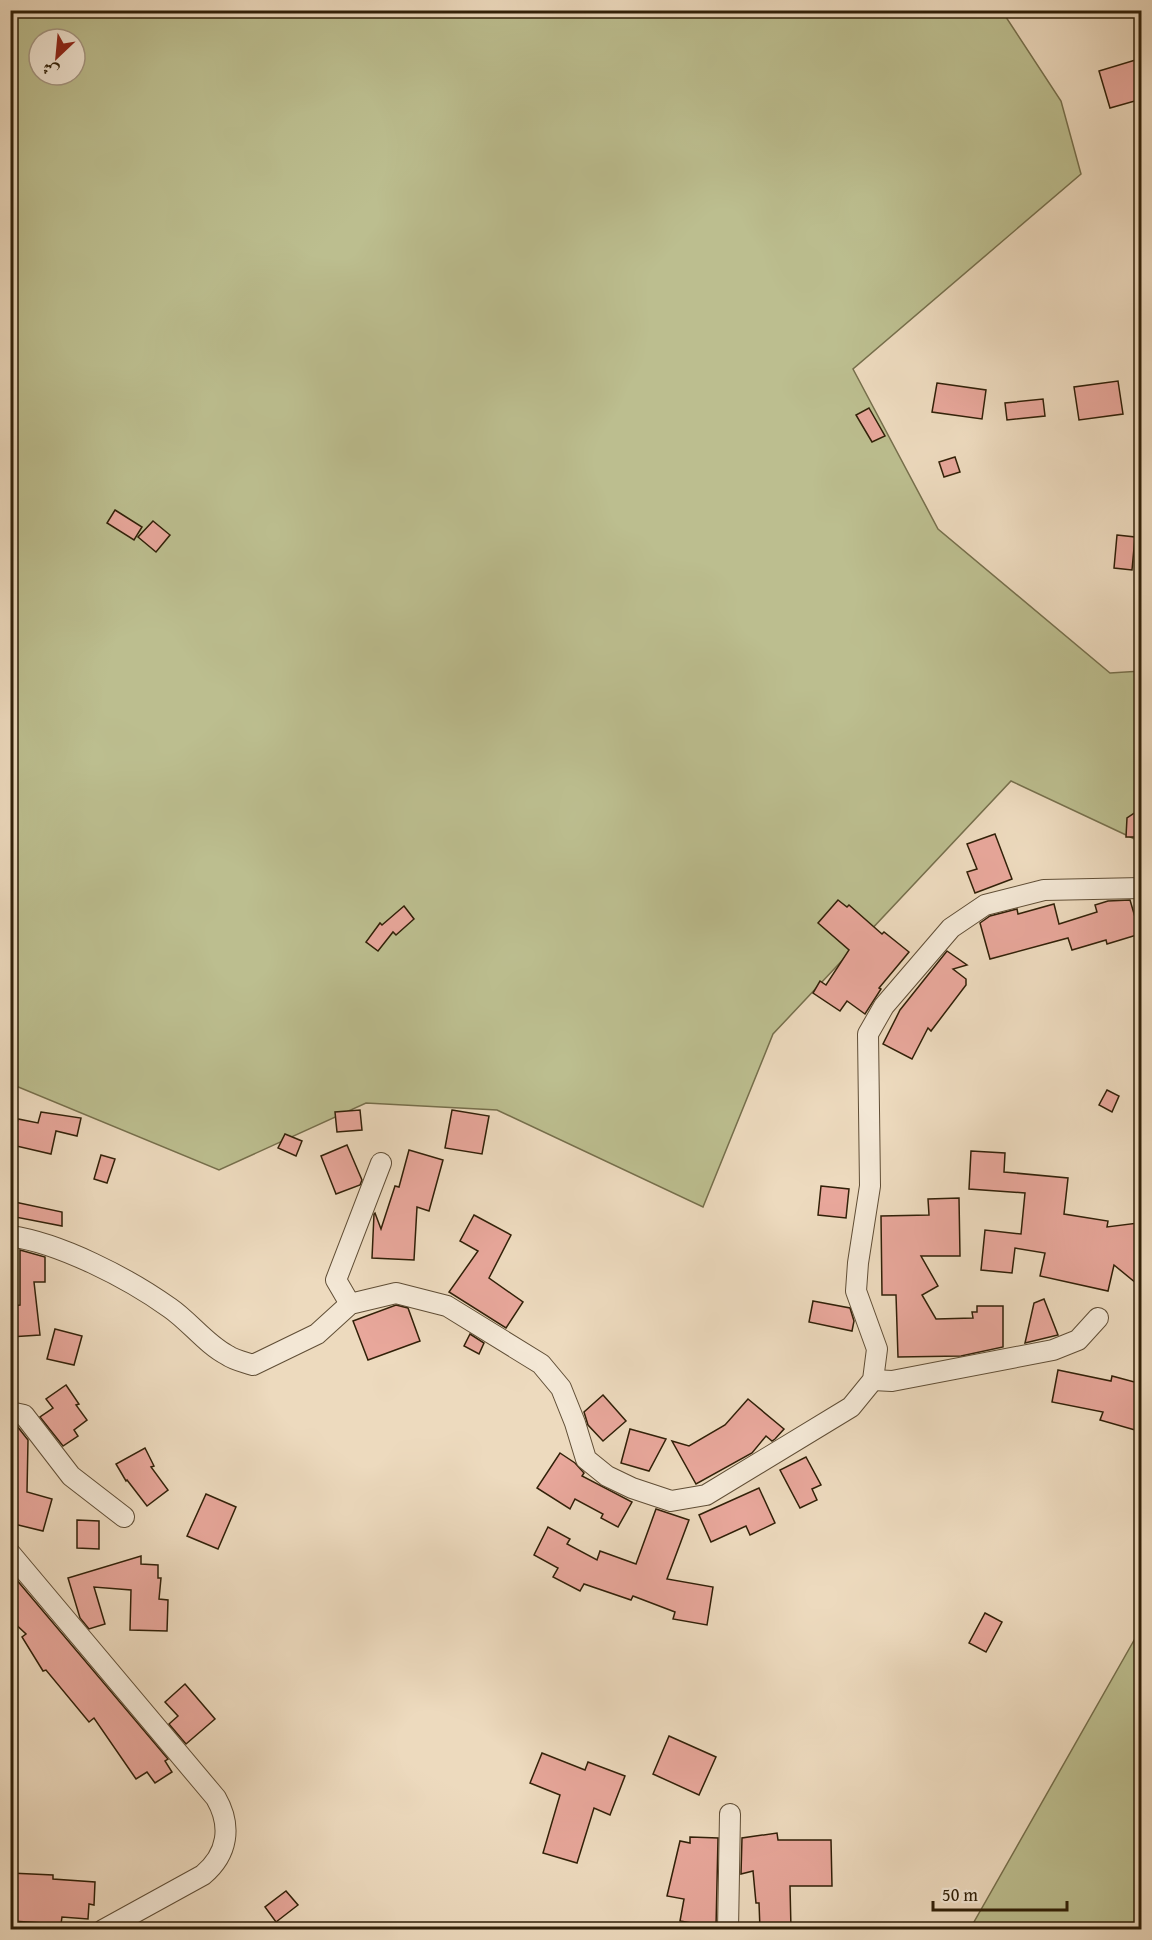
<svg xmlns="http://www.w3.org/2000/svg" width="1152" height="1940" font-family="'Gentium Book Plus',Amiri,serif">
<rect width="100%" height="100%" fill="#eddabe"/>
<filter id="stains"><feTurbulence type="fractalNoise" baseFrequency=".00333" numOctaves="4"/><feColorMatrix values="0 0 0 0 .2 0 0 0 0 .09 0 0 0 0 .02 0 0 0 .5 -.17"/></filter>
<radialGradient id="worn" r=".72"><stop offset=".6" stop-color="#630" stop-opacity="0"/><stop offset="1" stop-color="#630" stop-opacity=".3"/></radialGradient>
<g fill="#bcbe8f" stroke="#766f4c" stroke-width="1.5" fill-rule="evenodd">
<path d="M10 11H1002L1061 101 1081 174 853 369 938 529 1110 673 1141 671V842L1011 781 773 1034 703 1207 497 1110 366 1103 219 1170 11 1084ZM39 39H75V75H39Z"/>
<polygon points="1141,1628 1141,1929 970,1929"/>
</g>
<g fill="#e8a79b" stroke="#312008" stroke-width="1.5">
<polygon points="1142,58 1142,99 1110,108 1099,71"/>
<polygon points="1118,381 1123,414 1079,420 1074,387"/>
<polygon points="937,383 986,390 982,419 932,412"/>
<polygon points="1043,399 1045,416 1007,420 1005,403"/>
<polygon points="869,408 885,436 872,442 856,415"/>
<polygon points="955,457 960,472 944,477 939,462"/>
<polygon points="115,510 142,527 134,540 107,523"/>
<polygon points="153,521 170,535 156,552 138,537"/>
<polygon points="1117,535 1135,537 1132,570 1114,568"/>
<polygon points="1142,808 1142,837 1126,837 1127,818"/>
<polygon points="995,834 1012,879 975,893 967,872 977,869 967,844"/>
<polygon points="838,900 847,907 849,905 882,934 884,932 909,952 879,988 881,989 865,1014 847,1001 840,1011 813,993 820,981 826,985 849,950 818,923"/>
<polygon points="1130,900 1140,934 1107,944 1106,940 1072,950 1068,938 990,959 980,923 990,916 1017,909 1018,914 1054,904 1059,924 1097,912 1095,905 1108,901"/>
<polygon points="404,906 414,919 396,935 393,932 378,951 366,942 380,923 382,925"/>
<polygon points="947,951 967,965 953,969 966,979 966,985 931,1031 928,1028 912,1059 883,1044 900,1010"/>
<polygon points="1107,1090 1119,1096 1112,1112 1099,1105"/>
<polygon points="360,1110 362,1130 337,1132 335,1112"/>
<polygon points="452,1110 489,1116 482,1154 445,1148"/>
<polygon points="41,1112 81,1118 77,1136 56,1131 51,1154 12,1145 18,1119 38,1123"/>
<polygon points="285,1134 302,1141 296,1156 278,1148"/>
<polygon points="347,1145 362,1180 360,1185 336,1194 321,1156"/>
<polygon points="409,1150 443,1160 429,1211 417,1207 414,1260 372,1258 374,1214 375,1213 381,1229 395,1186 399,1187"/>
<polygon points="971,1151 1005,1153 1004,1172 1068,1178 1064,1214 1108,1221 1107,1227 1138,1223 1142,1250 1142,1288 1114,1265 1108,1291 1040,1276 1045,1253 1015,1248 1012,1273 981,1270 985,1230 1021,1234 1025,1193 969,1189"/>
<polygon points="101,1155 115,1159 107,1183 94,1179"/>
<polygon points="821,1186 849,1189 846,1218 818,1215"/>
<polygon points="959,1198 960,1256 921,1256 938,1286 922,1295 936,1319 973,1318 972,1312 977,1312 977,1306 1003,1306 1003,1347 961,1356 898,1357 896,1295 882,1295 881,1216 929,1215 928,1199"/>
<polygon points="10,1201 62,1212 62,1226 10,1216"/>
<polygon points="474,1215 511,1235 489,1278 523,1302 506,1328 449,1292 478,1251 460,1241"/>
<polygon points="20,1250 45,1257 45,1282 34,1282 40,1335 10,1337 10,1306 20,1305"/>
<polygon points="1044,1299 1058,1335 1025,1343 1034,1303"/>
<polygon points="813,1301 850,1308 854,1321 852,1331 809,1322"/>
<polygon points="396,1305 408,1308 420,1341 368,1360 353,1321"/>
<polygon points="55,1329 82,1336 74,1365 47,1359"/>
<polygon points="470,1334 484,1343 479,1354 464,1346"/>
<polygon points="1058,1370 1111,1381 1112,1376 1142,1384 1142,1432 1100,1420 1103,1412 1052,1402"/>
<polygon points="66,1385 79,1404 76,1405 87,1420 74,1430 78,1436 63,1446 40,1417 53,1408 46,1399"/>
<polygon points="603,1395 626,1421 603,1441 588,1425 584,1412"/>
<polygon points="748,1399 784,1429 775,1439 772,1441 766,1436 752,1453 696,1484 672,1441 689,1446 725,1425"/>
<polygon points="10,1425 17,1426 28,1440 27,1492 52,1499 43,1531 10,1523 10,1492 16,1472 10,1472"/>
<polygon points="630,1429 666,1439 649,1471 621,1463"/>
<polygon points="145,1448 154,1466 151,1467 168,1490 147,1506 127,1480 126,1481 116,1464"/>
<polygon points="560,1453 575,1463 584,1473 582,1476 632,1502 618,1527 601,1518 603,1514 575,1499 570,1509 537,1488"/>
<polygon points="806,1457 821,1485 812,1489 817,1500 800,1508 780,1470"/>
<polygon points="759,1488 775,1523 750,1535 746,1526 711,1542 699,1515"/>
<polygon points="206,1494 236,1507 218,1549 187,1536"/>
<polygon points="656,1509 689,1520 667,1579 713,1587 707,1625 673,1619 675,1612 633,1596 631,1600 584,1584 580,1591 553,1577 558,1568 534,1555 548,1527 570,1539 567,1544 597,1560 600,1551 636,1564"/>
<polygon points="77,1520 99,1521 99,1549 77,1548"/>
<polygon points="141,1556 141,1564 158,1565 158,1578 161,1578 159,1599 168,1600 167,1631 130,1630 131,1590 94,1587 105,1624 89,1629 80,1618 68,1578"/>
<polygon points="10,1572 168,1759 165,1761 172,1772 155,1783 147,1772 136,1779 94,1718 89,1722 46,1670 43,1671 22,1637 26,1634 10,1619"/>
<polygon points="985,1613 1002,1622 986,1652 969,1643"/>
<polygon points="185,1684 215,1719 186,1744 169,1724 178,1716 165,1702"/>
<polygon points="669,1736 716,1757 699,1795 653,1774"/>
<polygon points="542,1753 585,1770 588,1762 625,1776 610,1815 594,1808 577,1863 543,1853 560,1795 530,1783"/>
<polygon points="777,1833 778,1840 831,1840 832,1886 790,1886 791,1929 760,1929 759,1903 756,1903 753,1871 741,1874 742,1838"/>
<polygon points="690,1837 718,1838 716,1927 680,1921 684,1899 667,1896 680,1841 690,1843"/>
<polygon points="10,1873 53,1875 53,1879 95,1882 94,1905 89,1904 88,1919 62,1917 61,1924 11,1921"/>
<polygon points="286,1891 298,1905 276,1922 265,1907"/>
</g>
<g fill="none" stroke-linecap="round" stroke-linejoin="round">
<g stroke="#604e36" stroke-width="22">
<g id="street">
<path d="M10 1236C60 1243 128 1278 170 1308 189 1321 207 1345 227 1355 234 1360 244 1362 253 1365L317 1334 350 1304 396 1293 447 1306 541 1364 561 1388 575 1423 586 1459 607 1476 632 1488 671 1501 706 1495 851 1407 873 1380 877 1349 856 1291 858 1263 870 1186 868 1034 884 1006 951 928 985 905 1044 890 1142 888"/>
<polyline points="350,1304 336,1280 381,1163"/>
<polyline points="873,1380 892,1381 1053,1350 1078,1340 1098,1318"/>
<polyline points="10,1412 24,1415 71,1476 124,1517"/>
<path d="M10 1553 216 1798C232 1826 228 1854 203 1875L103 1930"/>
<polyline points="728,1930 730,1814"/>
</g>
</g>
<use href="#street" stroke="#f3e7d5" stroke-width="20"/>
</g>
<rect width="1152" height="1940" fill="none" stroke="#eddabe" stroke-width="36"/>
<rect x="12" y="12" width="1128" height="1916" fill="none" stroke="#312008" stroke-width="3"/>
<rect x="18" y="18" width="1116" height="1904" fill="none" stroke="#312008" stroke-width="1.5"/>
<g transform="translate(57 57) rotate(206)"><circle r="28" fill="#f3e7d5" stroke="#a59783" stroke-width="1.5"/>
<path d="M0-4.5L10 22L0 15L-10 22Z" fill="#8f2418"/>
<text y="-9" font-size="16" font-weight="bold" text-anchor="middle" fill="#312008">ش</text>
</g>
<path d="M933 1901v9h134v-9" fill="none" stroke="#312008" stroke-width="3"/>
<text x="942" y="1901" font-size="18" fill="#312008" stroke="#f3e7d5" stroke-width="4.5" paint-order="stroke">50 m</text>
<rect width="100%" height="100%" filter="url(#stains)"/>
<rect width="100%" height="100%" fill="url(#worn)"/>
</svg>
